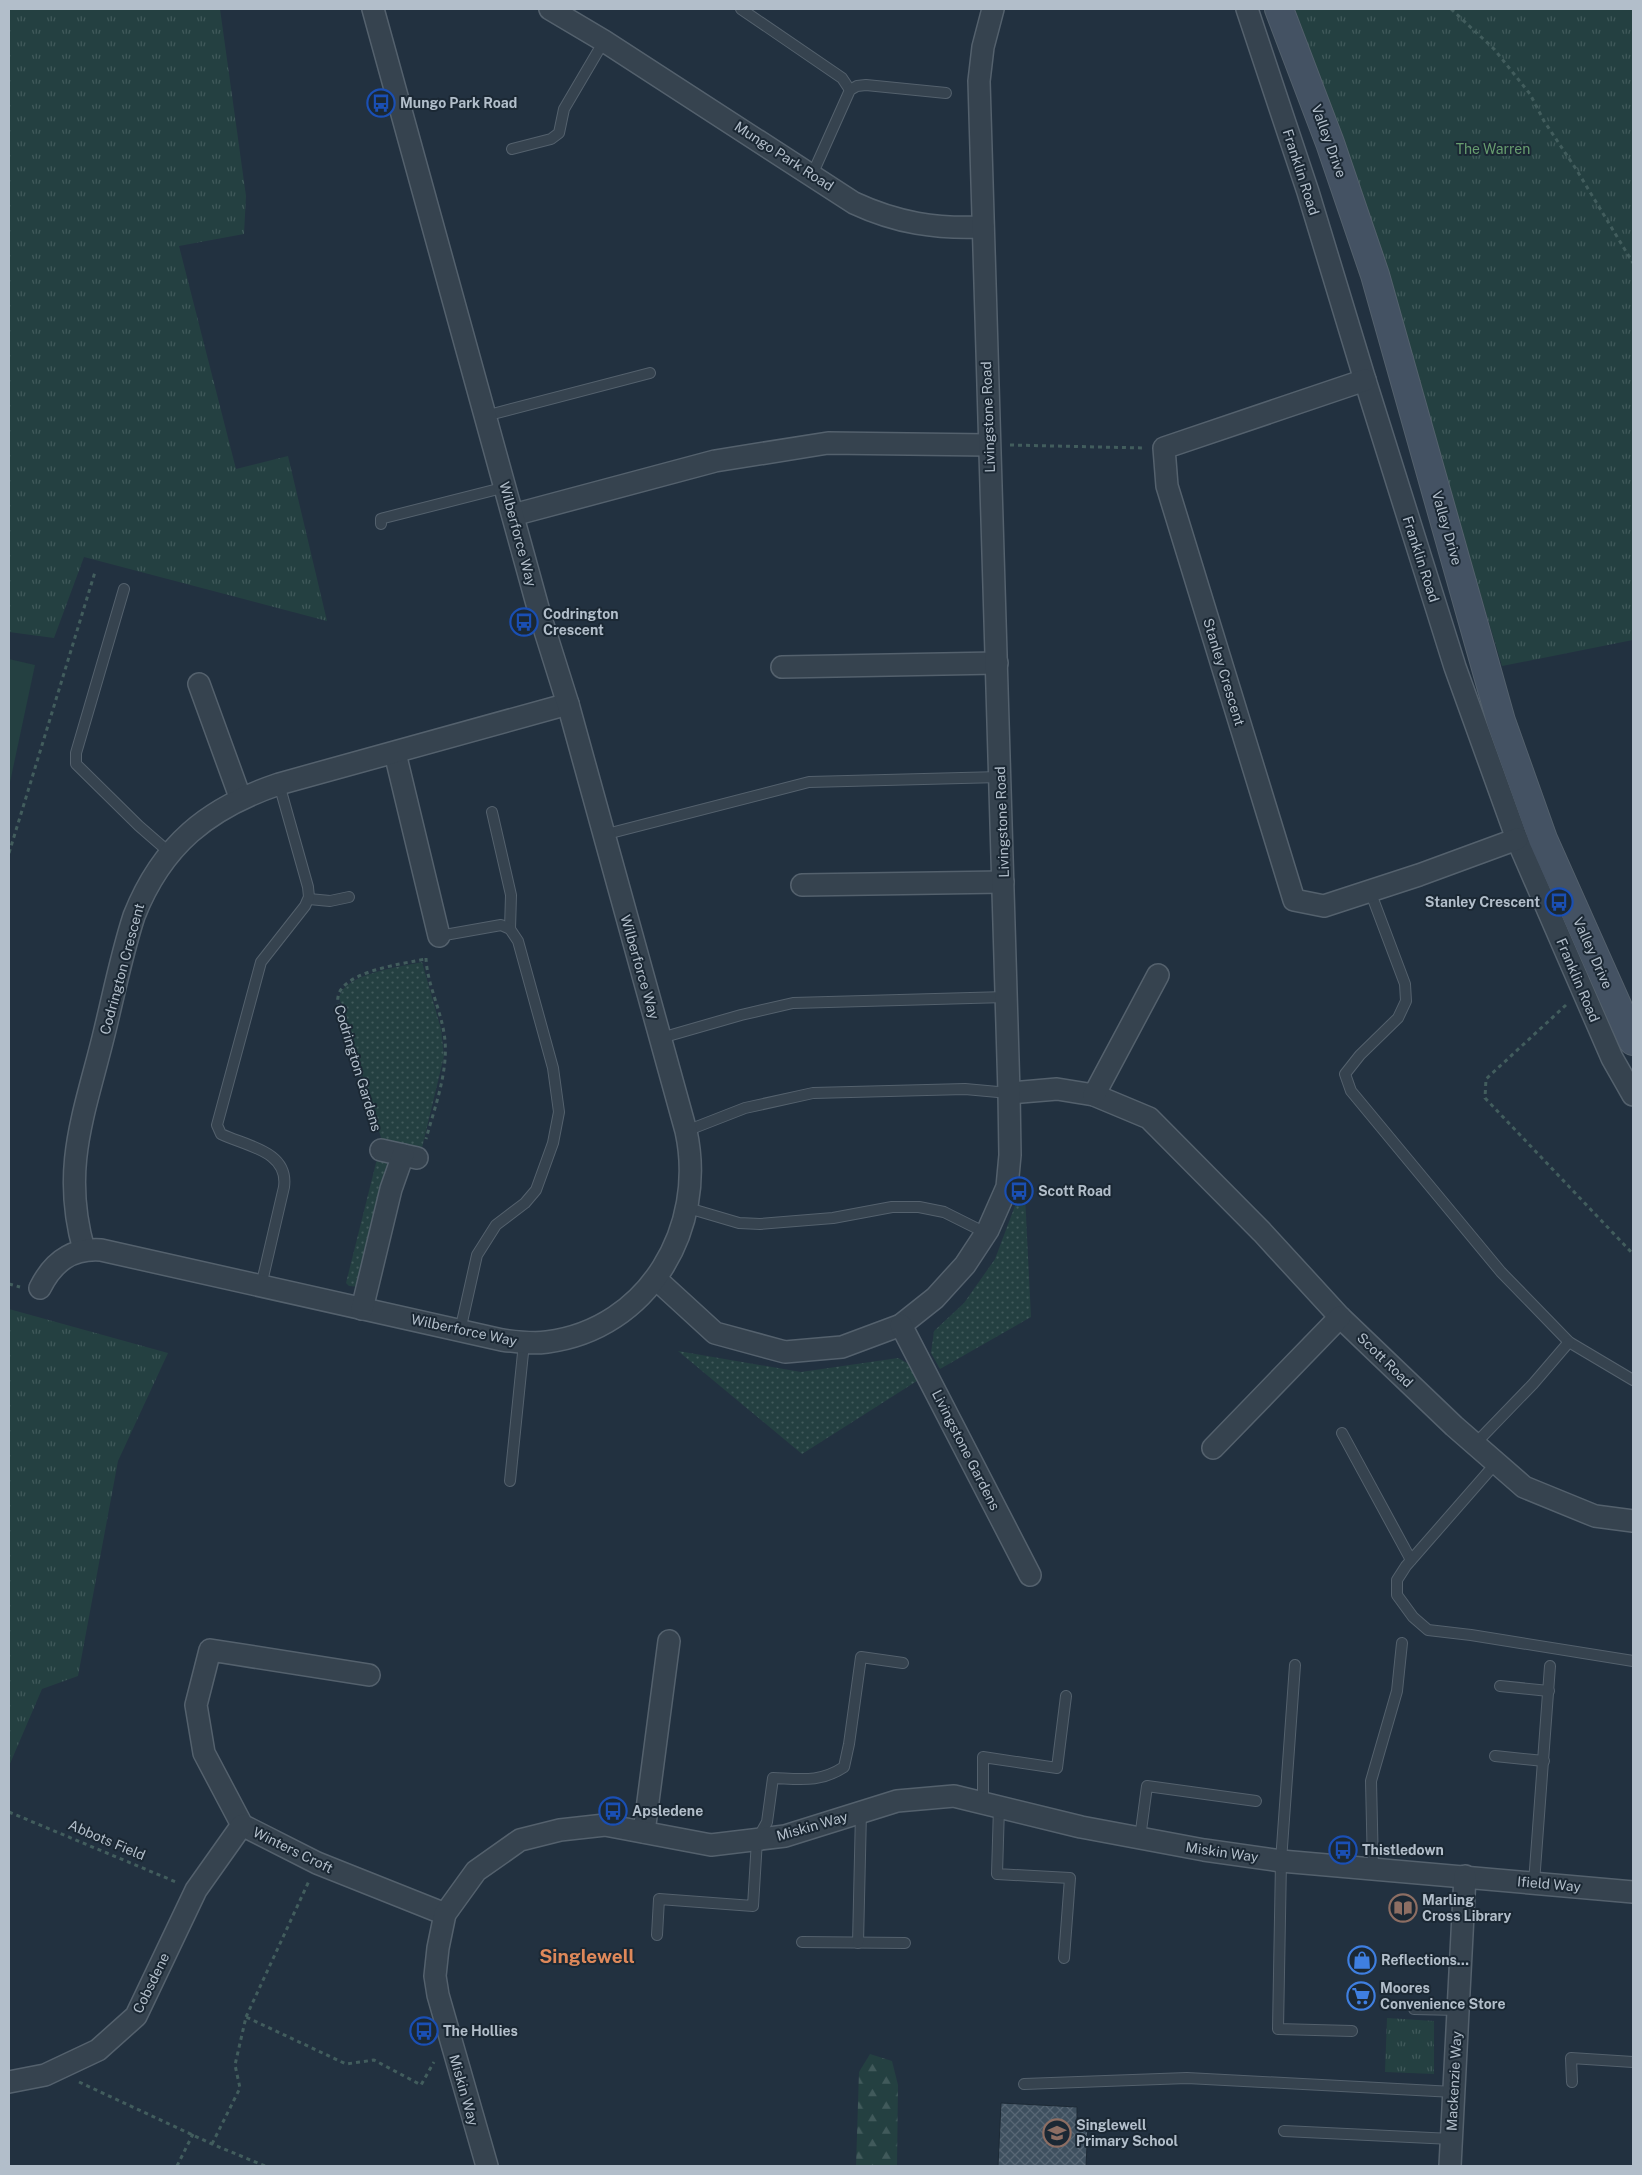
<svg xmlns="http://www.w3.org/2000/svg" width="1642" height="2175" font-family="'Public Sans',sans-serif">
<defs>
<pattern id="grass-dots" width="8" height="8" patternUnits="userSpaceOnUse" patternTransform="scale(1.25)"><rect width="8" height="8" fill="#244041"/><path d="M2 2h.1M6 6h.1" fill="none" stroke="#415a5b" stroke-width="1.8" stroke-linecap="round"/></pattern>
<pattern id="forest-firs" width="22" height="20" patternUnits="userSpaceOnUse" patternTransform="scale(1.25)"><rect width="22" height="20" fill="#244041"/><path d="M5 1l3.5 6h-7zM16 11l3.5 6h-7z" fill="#415a5b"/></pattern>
<pattern id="park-tufts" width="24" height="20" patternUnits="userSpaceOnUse" patternTransform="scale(1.25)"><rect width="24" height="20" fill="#244041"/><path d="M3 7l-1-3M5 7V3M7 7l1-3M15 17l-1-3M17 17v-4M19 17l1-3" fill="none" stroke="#415a5b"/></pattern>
<pattern id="building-cross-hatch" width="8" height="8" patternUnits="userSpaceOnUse" patternTransform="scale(1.25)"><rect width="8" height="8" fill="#3e505f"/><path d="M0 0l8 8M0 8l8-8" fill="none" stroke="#586775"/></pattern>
</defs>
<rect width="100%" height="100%" fill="#223140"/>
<g fill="url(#grass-dots)">
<path d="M422 962 441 1029 444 1056 421 1152 382 1141 339 997C346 973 400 967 422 962Z"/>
<polygon points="378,1155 390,1166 360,1287 349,1286 346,1283"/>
<polygon points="1019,1195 1025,1195 1031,1317 940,1369 931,1353 934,1331 964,1303 995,1259"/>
<polygon points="678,1351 801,1372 898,1358 911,1365 920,1379 802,1454"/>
</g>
<polygon fill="url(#forest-firs)" points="870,2054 892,2061 898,2085 897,2166 856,2166 859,2072"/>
<g fill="url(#park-tufts)">
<polygon points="9,9 220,9 246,196 244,234 179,246 236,469 288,456 327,621 84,557 54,638 9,632"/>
<polygon points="1295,9 1633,9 1633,640 1502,666 1352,166"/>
<polygon points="9,1309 168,1353 118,1461 78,1676 42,1689 9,1766"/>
<polygon points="1387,2018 1434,2021 1434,2074 1385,2072"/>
</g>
<polygon fill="#244041" points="9,659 35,665 9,787"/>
<polygon fill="url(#building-cross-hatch)" stroke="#1d2a36" points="1001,2103 1077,2107 1077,2127 1088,2126 1086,2166 998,2166"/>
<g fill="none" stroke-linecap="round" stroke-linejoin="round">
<g stroke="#54616d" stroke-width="12">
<g id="lane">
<polyline points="741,9 842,78 850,90"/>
<polyline points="512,149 551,139 559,133 564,109 604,41"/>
<polyline points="812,175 850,90 857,86 866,85 946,93"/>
<polyline points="485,416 650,373"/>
<polyline points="381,524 381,519 384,518 506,487"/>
<polyline points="124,589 76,753 76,764 139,826 170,853"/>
<polyline points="492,812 511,895 510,929"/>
<polyline points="603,835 809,782 1000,777"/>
<polyline points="1370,891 1405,984 1406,1001 1398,1018 1360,1055 1345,1074 1351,1091 1501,1272 1569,1342 1633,1380"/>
<polyline points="309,899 330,901 349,897"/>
<polyline points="439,936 501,925 510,929 518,941 553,1068 559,1112 553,1143 536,1190 525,1203 496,1225 477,1255 460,1331"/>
<polyline points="661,1038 741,1015 793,1003 1006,997"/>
<polyline points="686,1131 745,1108 813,1093 965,1089 1009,1093"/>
<polyline points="688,1208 739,1223 760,1224 833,1218 892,1207 919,1207 944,1212 986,1233"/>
<path d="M261 1286 284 1187C289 1151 246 1146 221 1134L217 1125 261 962 305 906 309 897 308 887 279 784"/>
<polyline points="1342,1433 1411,1560"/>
<polyline points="1475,1444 1533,1384 1569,1342"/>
<polyline points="1496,1463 1406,1566 1397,1580 1397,1595 1413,1617 1428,1630 1471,1635 1633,1661"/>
<polyline points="510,1481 524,1343"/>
<polyline points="1295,1665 1281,1861 1278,2029 1352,2031"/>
<polyline points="1500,1686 1549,1691"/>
<polyline points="1495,1756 1544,1761"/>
<polyline points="983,1803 983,1757 1057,1768 1066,1696"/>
<polyline points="999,1807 997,1874 1070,1878 1064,1958"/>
<polyline points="1140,1838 1147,1786 1256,1801"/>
<polyline points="1373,1868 1371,1781 1397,1691 1402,1643"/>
<polyline points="1534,1883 1550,1666"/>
<path d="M657 1935 659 1899 753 1906 757 1840 767 1822 773 1778C800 1779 820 1783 844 1767L849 1744 861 1657 903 1663"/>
<polyline points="802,1942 905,1943"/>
<polyline points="858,1943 861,1812"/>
<polyline points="1414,2009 1457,2010"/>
<polyline points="1572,2082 1571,2058 1633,2062"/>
<polyline points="1024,2084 1187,2078 1454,2092"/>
<polyline points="1284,2131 1452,2139"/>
</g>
</g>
<g stroke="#54616d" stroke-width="24">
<g id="street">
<path d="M550 9 604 41 854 203C897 223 936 229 983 227"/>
<polyline points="1247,9 1308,192 1365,380 1455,667 1517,839 1612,1058 1633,1095"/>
<polyline points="1365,380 1164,448 1167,486 1294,900 1324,906 1419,875 1517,839"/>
<polyline points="513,515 715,461 828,443 989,445"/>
<polyline points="782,667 997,663"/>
<polyline points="199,684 240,797"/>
<polyline points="395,753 439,936"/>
<polyline points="802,885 1003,882"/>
<polyline points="1009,1093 1057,1089 1094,1095 1149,1118 1262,1232 1340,1317 1454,1426 1524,1487 1595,1516 1633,1521"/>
<polyline points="1094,1095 1158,975"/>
<polyline points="381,1150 417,1158"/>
<path d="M84 1250C61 1169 84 1115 103 1038 113 998 121 956 134 916 162 845 208 808 279 784L568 704"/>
<polyline points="656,1279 715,1333 785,1352 842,1347 901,1325 935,1298 965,1265 988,1230 1007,1187 1010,1155 1009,1093 979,81 983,47 993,9"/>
<path d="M40 1288C53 1262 71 1248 101 1250L502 1340C517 1342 532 1344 547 1342 649 1329 707 1227 686 1131L568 704 540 615 373 9"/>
<polyline points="362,1309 391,1189 403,1155"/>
<polyline points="901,1325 1030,1575"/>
<polyline points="1213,1448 1340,1317"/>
<polyline points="369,1675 210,1650 196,1705 204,1753 242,1825 317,1863 445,1914"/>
<polyline points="644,1832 669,1641"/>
<polyline points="9,2082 45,2075 98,2050 136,2016 196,1890 242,1825"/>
<polyline points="487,2166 438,1995 435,1976 438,1948 445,1914 476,1871 520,1840 560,1830 605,1825 711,1845 785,1836 897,1801 954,1796 1081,1827 1204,1850 1281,1861 1633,1892"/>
<polyline points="1450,2166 1465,1876"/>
</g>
</g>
<g stroke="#54616d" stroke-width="30">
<polyline id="secondary" points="1279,9 1330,143 1375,275 1501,721 1543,839 1633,1041"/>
</g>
<g stroke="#425d5d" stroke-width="3" stroke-dasharray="4 4" stroke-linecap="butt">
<polyline points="1451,9 1494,49 1530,94 1544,121 1576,169 1633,263"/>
<polyline points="1010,445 1144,448"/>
<polyline points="9,853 95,572"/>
<path d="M426 958C427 983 440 1008 444 1033 450 1068 435 1106 426 1139"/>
<polyline points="1566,1005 1486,1079 1485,1098 1633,1254"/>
<path d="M377 1130 338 1003C333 972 403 964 425 959"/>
<polyline points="9,1284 20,1287"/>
<polyline points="9,1812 176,1882"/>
<polyline points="246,2017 309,1881"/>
<polyline points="79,2082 212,2144 265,2166"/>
<polyline points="212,2144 240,2088 235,2065 246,2017 346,2064 374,2060 421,2085 434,2062"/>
<polyline points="177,2166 193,2134"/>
</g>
<use href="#lane" stroke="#36434f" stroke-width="10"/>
<use href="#street" stroke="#36434f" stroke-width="21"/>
<use href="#secondary" stroke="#445263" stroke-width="28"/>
</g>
<defs>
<g id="bus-ring" transform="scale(1.4375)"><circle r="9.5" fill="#1b2834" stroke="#1a4fb4" stroke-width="1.5"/><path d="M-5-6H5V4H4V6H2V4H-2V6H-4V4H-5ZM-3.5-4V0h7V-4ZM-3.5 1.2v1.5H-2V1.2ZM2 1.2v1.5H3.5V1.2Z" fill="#1a4fb4"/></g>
<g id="library-ring" transform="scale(1.4375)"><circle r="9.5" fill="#1b2834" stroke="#8d6e63" stroke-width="1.5"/><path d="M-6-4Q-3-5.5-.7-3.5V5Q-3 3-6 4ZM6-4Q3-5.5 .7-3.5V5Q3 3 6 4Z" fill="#8d6e63"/></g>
<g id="shop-ring" transform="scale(1.4375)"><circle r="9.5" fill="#1b2834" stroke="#3f7fe0" stroke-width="1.5"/><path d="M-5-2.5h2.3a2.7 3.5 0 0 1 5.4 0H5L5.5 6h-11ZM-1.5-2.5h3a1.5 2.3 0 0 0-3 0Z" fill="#3f7fe0"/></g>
<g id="supermarket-ring" transform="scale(1.4375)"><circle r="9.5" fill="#1b2834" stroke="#3f7fe0" stroke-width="1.5"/><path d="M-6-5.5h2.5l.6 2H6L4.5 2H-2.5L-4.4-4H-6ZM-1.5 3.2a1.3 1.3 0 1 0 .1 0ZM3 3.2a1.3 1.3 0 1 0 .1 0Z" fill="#3f7fe0"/></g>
<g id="school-ring" transform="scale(1.4375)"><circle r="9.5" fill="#1b2834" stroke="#8d6e63" stroke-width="1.5"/><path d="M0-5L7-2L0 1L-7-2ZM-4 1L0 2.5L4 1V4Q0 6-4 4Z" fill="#8d6e63"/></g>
</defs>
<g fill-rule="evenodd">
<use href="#bus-ring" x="381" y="103"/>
<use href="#bus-ring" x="524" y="622"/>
<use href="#bus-ring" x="1559" y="902"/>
<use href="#bus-ring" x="1019" y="1191"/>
<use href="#bus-ring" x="613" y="1811"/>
<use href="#bus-ring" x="1343" y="1850"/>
<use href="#library-ring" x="1403" y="1908"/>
<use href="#shop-ring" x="1362" y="1960"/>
<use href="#supermarket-ring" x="1361" y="1996"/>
<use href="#bus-ring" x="424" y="2031"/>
<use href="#school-ring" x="1057" y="2133"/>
</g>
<g text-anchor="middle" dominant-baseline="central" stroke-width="4" stroke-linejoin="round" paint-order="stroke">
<g font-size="14" font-weight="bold" fill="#b2beca" stroke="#1b2834" text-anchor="start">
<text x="400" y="103">Mungo Park Road</text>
<text x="543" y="614">Codrington<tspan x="543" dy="16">Crescent</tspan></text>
<text x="1540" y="902" text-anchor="end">Stanley Crescent</text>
<text x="1038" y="1191">Scott Road</text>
<text x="632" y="1811">Apsledene</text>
<text x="1362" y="1850">Thistledown</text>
<text x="1422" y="1900">Marling<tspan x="1422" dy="16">Cross Library</tspan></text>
<text x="1381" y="1960">Reflections...</text>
<text x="1380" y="1988">Moores<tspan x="1380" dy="16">Convenience Store</tspan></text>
<text x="443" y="2031">The Hollies</text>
<text x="1076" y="2125">Singlewell<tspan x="1076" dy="16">Primary School</tspan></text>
</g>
<g font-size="14" fill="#b2beca" stroke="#1b2834">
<text transform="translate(1329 141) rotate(70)">Valley Drive</text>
<text transform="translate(784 156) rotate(33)">Mungo Park Road</text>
<text transform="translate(1301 172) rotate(72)">Franklin Road</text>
<text transform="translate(988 417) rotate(-92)">Livingstone Road</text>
<text transform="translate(1447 528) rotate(74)">Valley Drive</text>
<text transform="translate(518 534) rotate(75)">Wilberforce Way</text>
<text transform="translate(1421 559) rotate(72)">Franklin Road</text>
<text transform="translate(1224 672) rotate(73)">Stanley Crescent</text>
<text transform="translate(1002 822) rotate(-92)">Livingstone Road</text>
<text transform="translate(1593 953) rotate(66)">Valley Drive</text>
<text transform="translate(640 967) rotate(74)">Wilberforce Way</text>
<text transform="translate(122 969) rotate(-75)">Codrington Crescent</text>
<text transform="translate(1578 980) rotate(67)">Franklin Road</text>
<text transform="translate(358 1068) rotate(73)">Codrington Gardens</text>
<text transform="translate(464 1330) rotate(12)">Wilberforce Way</text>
<text transform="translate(1385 1360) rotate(44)">Scott Road</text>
<text transform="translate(966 1450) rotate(63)">Livingstone Gardens</text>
<text transform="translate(812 1826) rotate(-16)">Miskin Way</text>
<text transform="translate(107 1840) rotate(23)">Abbots Field</text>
<text transform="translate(293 1850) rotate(26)">Winters Croft</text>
<text transform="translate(1222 1852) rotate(8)">Miskin Way</text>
<text transform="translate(1549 1884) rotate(5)">Ifield Way</text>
<text transform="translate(151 1983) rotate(-64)">Cobsdene</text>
<text transform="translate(1454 2081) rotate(-87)">Mackenzie Way</text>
<text transform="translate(464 2090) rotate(74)">Miskin Way</text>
</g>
<g font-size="14" fill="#679d6f" stroke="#1b2834">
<text x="1493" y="149">The Warren</text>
</g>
<g font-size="19" font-weight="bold" fill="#de885a" stroke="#1b2834">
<text x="587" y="1956">Singlewell</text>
</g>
</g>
<rect width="1642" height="2175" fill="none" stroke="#b2beca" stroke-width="20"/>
</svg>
